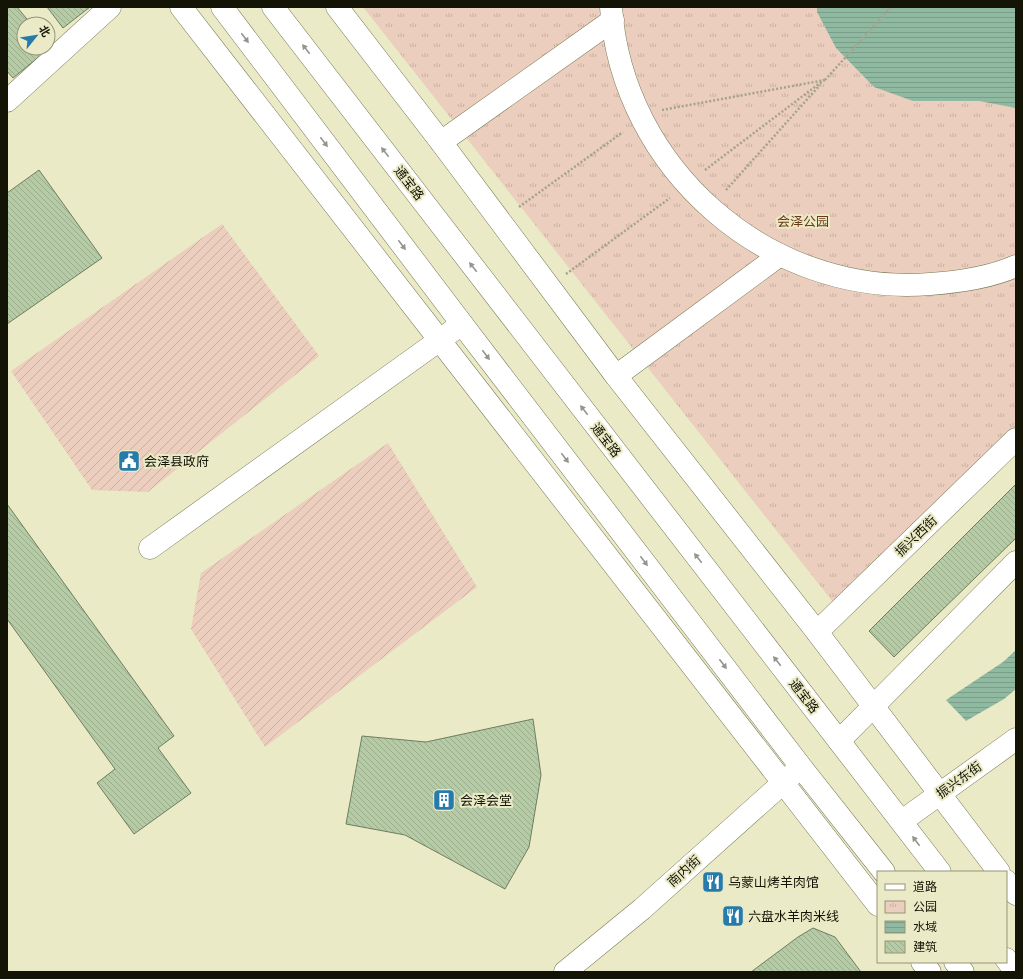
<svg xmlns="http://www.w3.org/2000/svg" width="1023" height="979" font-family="Karla,'Noto Sans SC',sans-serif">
<defs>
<pattern id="park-tufts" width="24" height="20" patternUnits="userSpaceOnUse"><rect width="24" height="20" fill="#ebcebd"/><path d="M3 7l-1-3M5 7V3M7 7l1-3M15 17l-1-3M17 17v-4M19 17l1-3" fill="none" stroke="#c9b0a1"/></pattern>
<pattern id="garden-furrows" width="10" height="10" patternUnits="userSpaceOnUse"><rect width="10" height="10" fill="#ebcebd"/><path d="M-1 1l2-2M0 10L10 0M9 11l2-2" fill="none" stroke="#c9b0a1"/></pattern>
<pattern id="water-rules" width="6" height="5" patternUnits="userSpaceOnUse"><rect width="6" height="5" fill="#90b9a1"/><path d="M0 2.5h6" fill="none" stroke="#7b9e89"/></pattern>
<pattern id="building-back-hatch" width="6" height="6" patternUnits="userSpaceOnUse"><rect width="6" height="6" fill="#b5cba6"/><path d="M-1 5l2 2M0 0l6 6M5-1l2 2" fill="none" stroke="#9bad8d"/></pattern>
</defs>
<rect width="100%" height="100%" fill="#ebeac6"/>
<polygon fill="url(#park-tufts)" points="363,7 1016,7 1016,428 836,606"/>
<g fill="url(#garden-furrows)">
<polygon points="222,224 319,356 148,492 92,490 11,371"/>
<polygon points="388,443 477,587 265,747 191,629 201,573"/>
</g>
<g fill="url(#water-rules)">
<polygon points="817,7 1016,7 1016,108 979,101 913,101 874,87 836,48 817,12"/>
<polygon points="1016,650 1016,689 1004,699 966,721 946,700 1003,662"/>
</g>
<g fill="url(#building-back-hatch)" stroke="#6d7e61">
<polygon points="7,7 17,7 31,24 24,24 24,48 48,48 48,44 51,47 13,78 7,71"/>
<polygon points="47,7 90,7 63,28"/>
<polygon points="39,170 102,258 7,324 7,193"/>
<polygon points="1016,484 1016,538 894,657 869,631"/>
<polygon points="7,504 174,736 158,748 191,793 134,834 97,783 115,769 7,619"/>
<polygon points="533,719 541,775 529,847 505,889 405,835 346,824 362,736 426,742"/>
<polygon points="813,928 835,937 861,972 751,972 798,937"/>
</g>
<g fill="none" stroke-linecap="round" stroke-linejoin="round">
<g stroke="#797857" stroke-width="23">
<g id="minor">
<polyline points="181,7 878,905"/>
<polyline points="337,7 441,142 616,376 817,632 999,872"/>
<path d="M611 7C622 169 769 297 930 284 959 282 989 278 1016 266"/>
<polyline points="7,101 110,7"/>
<polyline points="441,142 613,20"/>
<polyline points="616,376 780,255"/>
<polyline points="150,548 462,324"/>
<polyline points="817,632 1016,439"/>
<polyline points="839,741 1016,562"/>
<polyline points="902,821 1016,739"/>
<polyline points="1006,881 1016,894"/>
<polyline points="922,962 930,972"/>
<polyline points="565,972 642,909 794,773"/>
</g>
</g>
<g stroke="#797857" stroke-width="23">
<g id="major">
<polyline points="222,7 462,324 801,767 884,872"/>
<polyline points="273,7 940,872"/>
<polyline points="1006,959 1016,972"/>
<polyline points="955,962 963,972"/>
</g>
</g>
<g stroke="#a5a487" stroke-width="2.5" stroke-dasharray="2 2" stroke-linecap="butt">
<polyline points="825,80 891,7"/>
<polyline points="662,110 825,80"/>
<polyline points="705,170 824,80"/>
<polyline points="726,190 820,85"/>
<polyline points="519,207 623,132"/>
<polyline points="566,274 670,198"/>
</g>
<use href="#minor" stroke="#fff" stroke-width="22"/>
<use href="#major" stroke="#fff" stroke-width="22"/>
</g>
<defs><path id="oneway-solid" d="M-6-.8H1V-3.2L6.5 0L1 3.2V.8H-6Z"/></defs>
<g fill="#95958f">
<use href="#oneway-solid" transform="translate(245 38) rotate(53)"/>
<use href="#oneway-solid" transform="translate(306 49) rotate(-128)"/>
<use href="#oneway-solid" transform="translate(324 142) rotate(53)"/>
<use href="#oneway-solid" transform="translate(385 152) rotate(-128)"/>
<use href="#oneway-solid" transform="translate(402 245) rotate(53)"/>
<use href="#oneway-solid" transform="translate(473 267) rotate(-128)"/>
<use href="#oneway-solid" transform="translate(486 355) rotate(53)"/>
<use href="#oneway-solid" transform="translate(584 410) rotate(-128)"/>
<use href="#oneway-solid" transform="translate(565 458) rotate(53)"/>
<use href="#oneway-solid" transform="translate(698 558) rotate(-128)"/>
<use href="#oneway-solid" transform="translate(644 561) rotate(53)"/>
<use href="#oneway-solid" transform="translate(777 661) rotate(-128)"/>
<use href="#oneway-solid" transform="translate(723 664) rotate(53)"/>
<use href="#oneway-solid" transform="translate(916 841) rotate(-127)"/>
</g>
<defs>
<g id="civic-square" transform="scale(1.15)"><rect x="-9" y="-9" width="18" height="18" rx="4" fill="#277bab" stroke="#ebeac6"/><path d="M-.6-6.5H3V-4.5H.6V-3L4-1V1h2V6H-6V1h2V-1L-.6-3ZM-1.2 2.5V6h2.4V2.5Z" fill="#fff"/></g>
<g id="building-square" transform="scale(1.15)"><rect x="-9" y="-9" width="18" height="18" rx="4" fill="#277bab" stroke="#ebeac6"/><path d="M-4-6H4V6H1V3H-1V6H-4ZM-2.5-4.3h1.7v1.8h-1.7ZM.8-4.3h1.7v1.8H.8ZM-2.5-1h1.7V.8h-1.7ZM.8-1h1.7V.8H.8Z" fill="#fff"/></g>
<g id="restaurant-square" transform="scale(1.15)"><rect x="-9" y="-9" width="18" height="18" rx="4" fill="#277bab" stroke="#ebeac6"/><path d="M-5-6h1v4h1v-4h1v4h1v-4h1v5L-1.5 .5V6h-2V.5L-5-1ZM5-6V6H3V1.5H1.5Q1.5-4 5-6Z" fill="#fff"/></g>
</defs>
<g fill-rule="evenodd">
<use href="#civic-square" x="129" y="461"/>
<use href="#building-square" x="444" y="800"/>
<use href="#restaurant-square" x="713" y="882"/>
<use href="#restaurant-square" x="733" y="916"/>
</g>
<g text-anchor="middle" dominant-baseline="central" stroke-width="4" stroke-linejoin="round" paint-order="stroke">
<g font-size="13" fill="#131306" stroke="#ebeac6">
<text transform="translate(409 183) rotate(52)">通宝路</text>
<text transform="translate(606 440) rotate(52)">通宝路</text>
<text transform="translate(916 536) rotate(-44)">振兴西街</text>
<text transform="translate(804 696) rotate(52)">通宝路</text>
<text transform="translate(959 780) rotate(-36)">振兴东街</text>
<text transform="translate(684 871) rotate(-42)">南内街</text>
</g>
<g font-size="13" fill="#6b3915" stroke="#ebeac6">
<text x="803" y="221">会泽公园</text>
</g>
<g font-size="13" fill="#131306" stroke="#ebeac6" text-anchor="start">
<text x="144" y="461">会泽县政府</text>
<text x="460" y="800">会泽会堂</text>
<text x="728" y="882">乌蒙山烤羊肉馆</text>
<text x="748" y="916">六盘水羊肉米线</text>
</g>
</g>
<rect width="1023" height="979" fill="none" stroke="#131306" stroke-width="16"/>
<rect x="877" y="871" width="130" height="92" fill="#ebeac6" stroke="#959479"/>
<rect x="885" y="884" width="20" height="6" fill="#ffffff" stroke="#959479"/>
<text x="913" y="891" font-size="12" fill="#131306">道路</text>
<rect x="885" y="901" width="20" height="12" fill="url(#park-tufts)" stroke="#959479"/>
<text x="913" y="911" font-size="12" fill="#131306">公园</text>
<rect x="885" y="921" width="20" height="12" fill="url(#water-rules)" stroke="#959479"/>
<text x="913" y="931" font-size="12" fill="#131306">水域</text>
<rect x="885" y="941" width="20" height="12" fill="url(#building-back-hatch)" stroke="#959479"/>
<text x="913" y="951" font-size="12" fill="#131306">建筑</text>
<g transform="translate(36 36) rotate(60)"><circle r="19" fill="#ebeac6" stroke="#959479"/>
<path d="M0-3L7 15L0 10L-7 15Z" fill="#277bab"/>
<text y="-6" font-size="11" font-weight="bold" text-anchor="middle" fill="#131306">北</text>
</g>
</svg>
